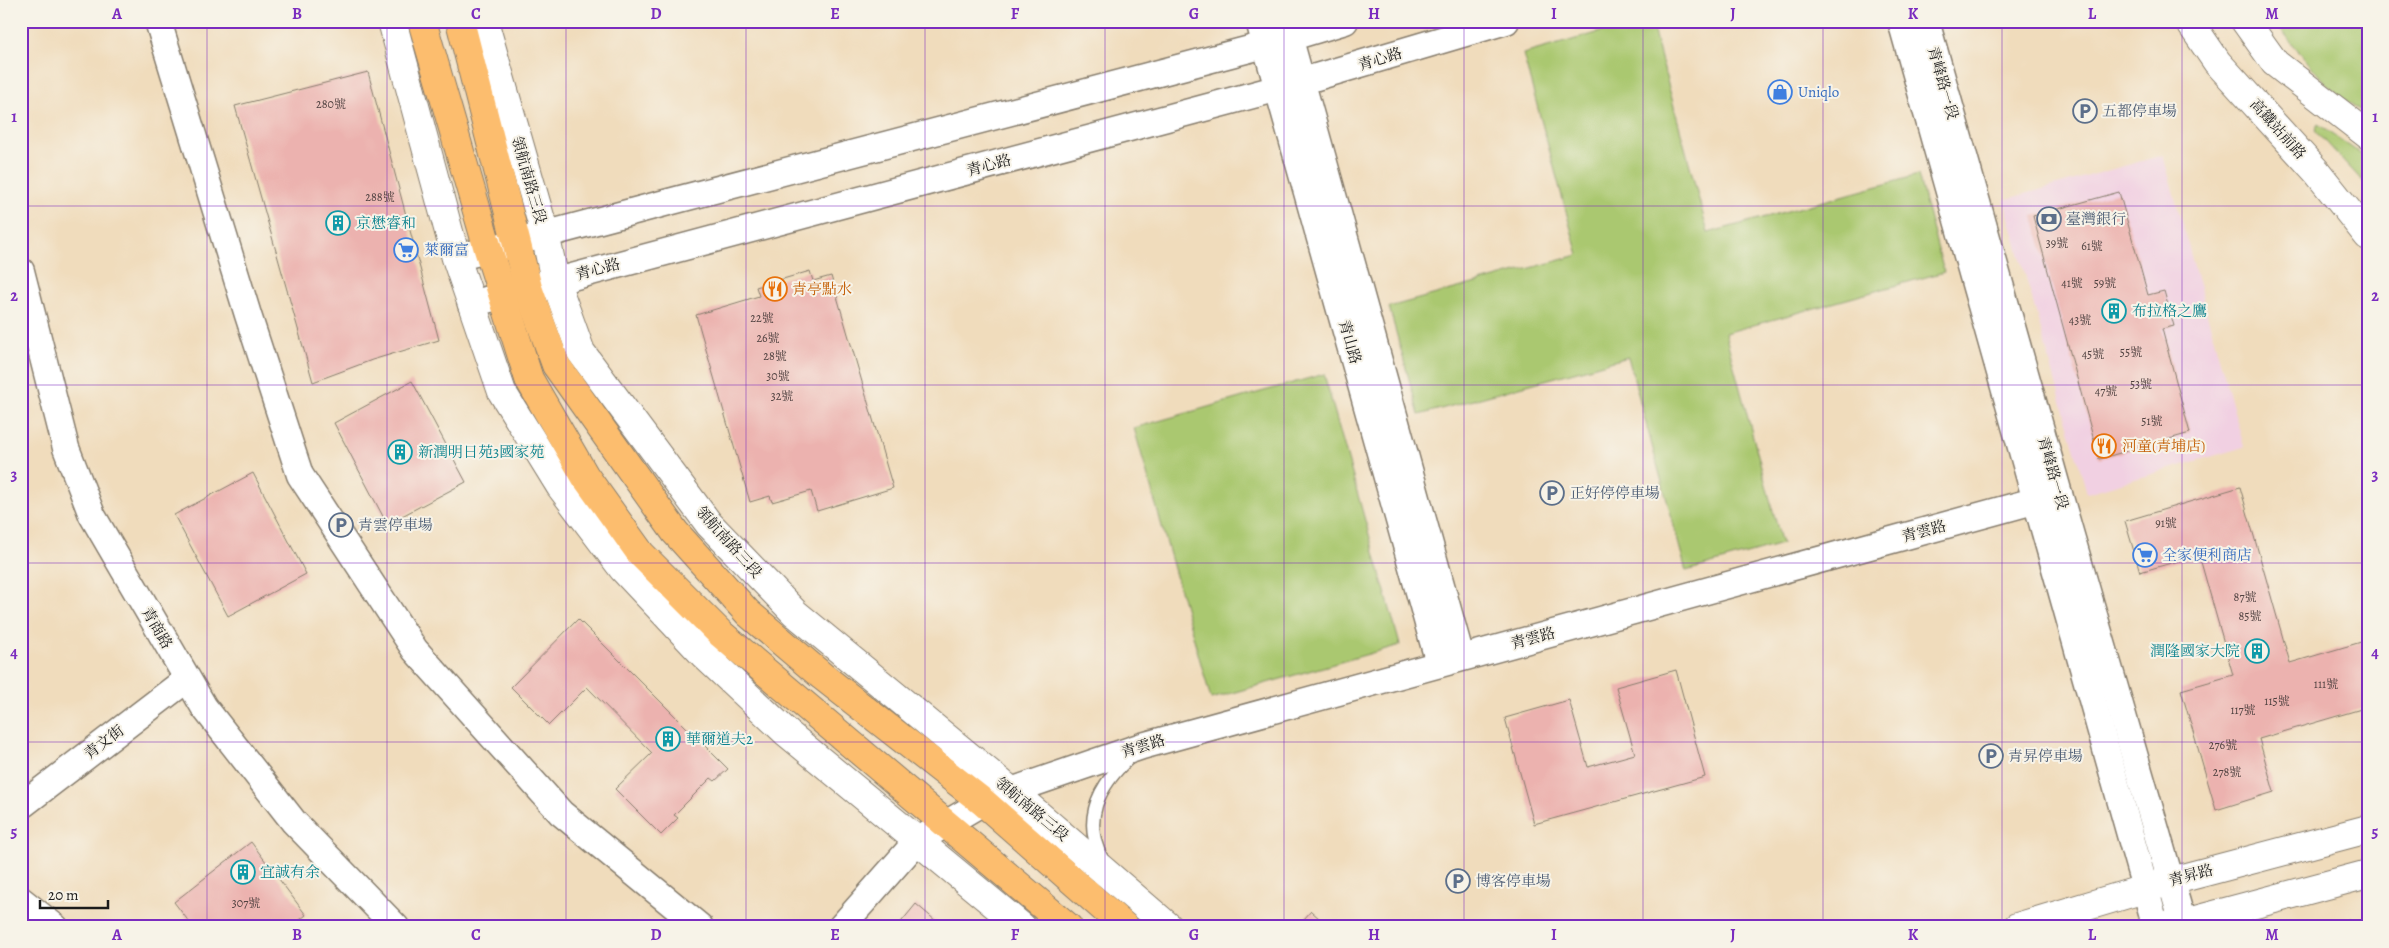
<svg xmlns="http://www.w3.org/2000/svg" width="2389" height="948" font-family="Alegreya,'Noto Serif TC',serif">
<rect width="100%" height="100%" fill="#f7f3e8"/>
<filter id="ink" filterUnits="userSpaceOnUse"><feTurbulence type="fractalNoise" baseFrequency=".02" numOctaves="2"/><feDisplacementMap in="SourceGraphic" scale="10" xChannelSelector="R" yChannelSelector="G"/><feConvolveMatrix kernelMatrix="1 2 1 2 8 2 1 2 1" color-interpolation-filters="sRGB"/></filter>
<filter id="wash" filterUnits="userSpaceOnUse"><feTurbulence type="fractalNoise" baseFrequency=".0096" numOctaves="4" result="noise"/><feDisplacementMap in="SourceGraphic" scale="20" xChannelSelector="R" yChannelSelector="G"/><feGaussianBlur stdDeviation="1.12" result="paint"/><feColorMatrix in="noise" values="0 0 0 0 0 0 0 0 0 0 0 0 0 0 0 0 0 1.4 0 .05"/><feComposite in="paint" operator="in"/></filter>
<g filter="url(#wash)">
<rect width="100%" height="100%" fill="#f0dcbc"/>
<polygon fill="#f1d0e2" points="2163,155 2244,447 2087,493 2004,200"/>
<g fill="#aac870" stroke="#637246">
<polygon points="1639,21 1651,21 1708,233 1918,175 1944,272 1725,333 1782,544 1686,571 1628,357 1419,415 1389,307 1578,255 1523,54"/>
<polygon points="2274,21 2368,21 2368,117 2326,84"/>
<polygon points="2318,124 2368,159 2368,187 2315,130"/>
<polygon points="1324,374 1400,645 1211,699 1134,428"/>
</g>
<g id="blocks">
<g fill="#ecb2af">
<polygon points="368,72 439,340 372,360 313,382 235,106"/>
<polygon points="2119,192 2148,295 2164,291 2174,326 2162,329 2190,433 2099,459 2033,216"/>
<polygon points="810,271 813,281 831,276 893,488 817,511 811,491 772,502 770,496 750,502 696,315 759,296 756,287"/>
<polygon points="412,381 466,482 387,524 334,423"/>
<polygon points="253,473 306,574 228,616 174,515"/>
<polygon points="2240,487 2290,663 2368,640 2368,707 2259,739 2274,792 2216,810 2181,690 2233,675 2199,555 2140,572 2125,521"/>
<polygon points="578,619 728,769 715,781 711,778 674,815 678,818 661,835 615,789 652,753 587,687 549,725 511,687"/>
<polygon points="1676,670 1705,777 1534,824 1505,718 1569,700 1588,767 1635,754 1616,687"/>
<polygon points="251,842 306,915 291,927 193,927 174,902"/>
<polygon points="916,904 943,927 897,927"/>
<polygon points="1311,911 1329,927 1297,927"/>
<polygon points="2349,920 2350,927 2326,927 2326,926"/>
</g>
</g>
</g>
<g filter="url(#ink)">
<use href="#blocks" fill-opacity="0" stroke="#867c6c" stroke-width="1"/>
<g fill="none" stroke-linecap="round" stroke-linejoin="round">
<g stroke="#867c6c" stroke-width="15">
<path id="service" d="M1103 861C1081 820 1098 786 1130 757"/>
</g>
<g stroke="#867c6c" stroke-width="29">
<g id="minor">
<polyline points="158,21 248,315 300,475 415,650 561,813 700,927"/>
<polyline points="1259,21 1439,663"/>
<polyline points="1901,21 2156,927"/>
<polyline points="1926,21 2059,494 2184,927"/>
<polyline points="1285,22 1461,657"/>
<polyline points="456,258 1265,45 1345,21"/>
<polyline points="21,271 66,448 92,515 204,707 294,822 396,927"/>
<polyline points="471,304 1279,88 1506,21"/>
<polyline points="1011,791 1142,746 2059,494"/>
<polyline points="21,806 187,679"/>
<polyline points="21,900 55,927"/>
<polyline points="841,927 917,841 983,802"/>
</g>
</g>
<g stroke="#867c6c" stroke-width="30">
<g id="tertiary">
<polyline points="392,21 456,258 502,392 560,486 623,569 703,654 787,733 1022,927"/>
<polyline points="484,21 545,234 555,280 581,352 709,524 795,613 1011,791 1169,927"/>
<polyline points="2189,21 2217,62 2317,172 2368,236"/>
<polyline points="2245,21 2275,63 2368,135"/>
<polyline points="2017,927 2171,881 2368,829"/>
<polyline points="2151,927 2184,923 2368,874"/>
</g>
</g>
<g stroke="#867c6c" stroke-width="30">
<g id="primary">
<polyline points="422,21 488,249 529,379 585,476 641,554 721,634 1068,927"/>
<polyline points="460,21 528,288 556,365 675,532 748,613 822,676 983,802 1125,927"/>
</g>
</g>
<use href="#service" stroke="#fff" stroke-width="12"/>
<use href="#minor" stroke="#fff" stroke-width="26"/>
<use href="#tertiary" stroke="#fff" stroke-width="28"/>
<use href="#primary" stroke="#fcbd6e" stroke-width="28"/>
</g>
</g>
<path fill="none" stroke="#7b2cbf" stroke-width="1" stroke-opacity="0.55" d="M207 21V927M387 21V927M566 21V927M746 21V927M925 21V927M1105 21V927M1284 21V927M1464 21V927M1643 21V927M1823 21V927M2002 21V927M2182 21V927M21 206H2368M21 385H2368M21 563H2368M21 742H2368"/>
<defs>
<g id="shop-ring" transform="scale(1.25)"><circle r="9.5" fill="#f7f3e8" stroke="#3f7fe0" stroke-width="1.5"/><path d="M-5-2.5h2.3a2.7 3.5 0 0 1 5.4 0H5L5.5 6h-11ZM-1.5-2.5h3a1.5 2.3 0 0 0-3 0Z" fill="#3f7fe0"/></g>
<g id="parking-ring" transform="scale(1.25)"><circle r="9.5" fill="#f7f3e8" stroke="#5c6f8a" stroke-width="1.5"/><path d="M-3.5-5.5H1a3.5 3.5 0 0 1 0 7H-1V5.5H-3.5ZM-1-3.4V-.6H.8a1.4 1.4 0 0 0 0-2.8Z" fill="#5c6f8a"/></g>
<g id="bank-ring" transform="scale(1.25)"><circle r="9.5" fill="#f7f3e8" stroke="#5c6f8a" stroke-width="1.5"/><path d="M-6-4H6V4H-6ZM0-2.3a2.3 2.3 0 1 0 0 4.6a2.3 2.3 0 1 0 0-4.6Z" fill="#5c6f8a"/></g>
<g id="building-ring" transform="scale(1.25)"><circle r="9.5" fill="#f7f3e8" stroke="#0f9aa8" stroke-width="1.5"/><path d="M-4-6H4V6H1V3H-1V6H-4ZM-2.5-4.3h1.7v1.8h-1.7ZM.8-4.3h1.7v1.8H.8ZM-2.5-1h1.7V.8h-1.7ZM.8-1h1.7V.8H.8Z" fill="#0f9aa8"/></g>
<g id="supermarket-ring" transform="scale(1.25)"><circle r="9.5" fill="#f7f3e8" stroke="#3f7fe0" stroke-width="1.5"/><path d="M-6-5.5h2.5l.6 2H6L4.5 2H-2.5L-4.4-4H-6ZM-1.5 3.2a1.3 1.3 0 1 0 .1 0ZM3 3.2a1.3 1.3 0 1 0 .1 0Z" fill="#3f7fe0"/></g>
<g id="restaurant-ring" transform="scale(1.25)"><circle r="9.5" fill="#f7f3e8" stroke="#e8710a" stroke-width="1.5"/><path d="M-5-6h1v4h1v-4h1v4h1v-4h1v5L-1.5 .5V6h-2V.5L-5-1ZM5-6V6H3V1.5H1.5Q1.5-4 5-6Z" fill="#e8710a"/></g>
</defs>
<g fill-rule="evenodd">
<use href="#shop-ring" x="1780" y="92"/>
<use href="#parking-ring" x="2085" y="111"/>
<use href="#bank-ring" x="2049" y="219"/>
<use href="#building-ring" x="338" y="223"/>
<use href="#supermarket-ring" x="406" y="250"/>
<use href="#restaurant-ring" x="775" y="289"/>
<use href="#building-ring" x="2114" y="311"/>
<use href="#restaurant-ring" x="2104" y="446"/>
<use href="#building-ring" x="400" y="452"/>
<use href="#parking-ring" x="1552" y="493"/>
<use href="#parking-ring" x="341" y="525"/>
<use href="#supermarket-ring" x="2145" y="555"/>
<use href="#building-ring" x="2257" y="651"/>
<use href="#building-ring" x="668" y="739"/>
<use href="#parking-ring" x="1991" y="756"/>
<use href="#building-ring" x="243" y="872"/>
<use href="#parking-ring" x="1458" y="881"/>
</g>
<g text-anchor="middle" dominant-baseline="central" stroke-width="4" stroke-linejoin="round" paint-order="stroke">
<g font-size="12" fill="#504241">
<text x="331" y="104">280號</text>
<text x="380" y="197">288號</text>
<text x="2057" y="243">39號</text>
<text x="2092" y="246">61號</text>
<text x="2072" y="283">41號</text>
<text x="2105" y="283">59號</text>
<text x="762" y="318">22號</text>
<text x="2080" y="320">43號</text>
<text x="768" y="338">26號</text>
<text x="2131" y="352">55號</text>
<text x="2093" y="354">45號</text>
<text x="775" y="356">28號</text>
<text x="778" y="376">30號</text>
<text x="2141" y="384">53號</text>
<text x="2106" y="391">47號</text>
<text x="782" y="396">32號</text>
<text x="2152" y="421">51號</text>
<text x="2166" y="523">91號</text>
<text x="2245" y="597">87號</text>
<text x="2250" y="616">85號</text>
<text x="2326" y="684">111號</text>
<text x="2277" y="701">115號</text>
<text x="2243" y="710">117號</text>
<text x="2223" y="745">276號</text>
<text x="2227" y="772">278號</text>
<text x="246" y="903">307號</text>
</g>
<g font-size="15" fill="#1c1c1c" stroke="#f7f3e8">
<text transform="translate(1380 59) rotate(-17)">青心路</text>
<text transform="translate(1943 83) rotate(74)">青峰路一段</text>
<text transform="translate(2278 129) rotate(48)">高鐵站前路</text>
<text transform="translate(989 165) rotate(-15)">青心路</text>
<text transform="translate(529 180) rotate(74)">領航南路三段</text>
<text transform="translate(598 269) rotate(-15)">青心路</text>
<text transform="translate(1350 342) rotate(74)">青山路</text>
<text transform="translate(2053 473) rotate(74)">青峰路一段</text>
<text transform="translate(1924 531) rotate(-15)">青雲路</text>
<text transform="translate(729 542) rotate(48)">領航南路三段</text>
<text transform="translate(157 628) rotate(60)">青商路</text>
<text transform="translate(1533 638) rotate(-15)">青雲路</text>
<text transform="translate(104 742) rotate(-37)">青文街</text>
<text transform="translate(1143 746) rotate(-17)">青雲路</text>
<text transform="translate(1032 809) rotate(40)">領航南路三段</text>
<text transform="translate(2191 875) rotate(-15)">青昇路</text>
</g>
<g font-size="15" fill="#366cbe" stroke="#f7f3e8" text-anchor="start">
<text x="1798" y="92">Uniqlo</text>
<text x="424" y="250">萊爾富</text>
<text x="2162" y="555">全家便利商店</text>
</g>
<g font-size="15" fill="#4e5e75" stroke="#f7f3e8" text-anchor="start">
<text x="2102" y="111">五都停車場</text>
<text x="2066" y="219">臺灣銀行</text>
<text x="1570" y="493">正好停停車場</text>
<text x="358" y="525">青雲停車場</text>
<text x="2008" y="756">青昇停車場</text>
<text x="1476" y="881">博客停車場</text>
</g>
<g font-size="15" fill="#0d838f" stroke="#f7f3e8" text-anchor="start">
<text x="356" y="223">京懋睿和</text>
<text x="2132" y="311">布拉格之鷹</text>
<text x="418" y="452">新潤明日苑3國家苑</text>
<text x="2240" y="651" text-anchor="end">潤隆國家大院</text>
<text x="686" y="739">華爾道夫2</text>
<text x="260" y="872">宜誠有余</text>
</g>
<g font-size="15" fill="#c56008" stroke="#f7f3e8" text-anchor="start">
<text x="792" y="289">青亭點水</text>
<text x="2122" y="446">河童(青埔店)</text>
</g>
</g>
<rect width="2389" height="948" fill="none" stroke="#f7f3e8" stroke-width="55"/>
<path d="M40 900v8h68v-8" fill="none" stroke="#1c1c1c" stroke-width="2.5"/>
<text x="48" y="900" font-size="15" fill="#1c1c1c" stroke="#f7f3e8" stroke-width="4" paint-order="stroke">20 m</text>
<rect x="28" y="28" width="2334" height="892" fill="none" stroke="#7b2cbf" stroke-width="2"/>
<g font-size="16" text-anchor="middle" font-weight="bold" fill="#7b2cbf">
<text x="117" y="19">A</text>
<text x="297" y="19">B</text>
<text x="476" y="19">C</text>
<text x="656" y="19">D</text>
<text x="835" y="19">E</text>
<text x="1015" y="19">F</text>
<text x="1194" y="19">G</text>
<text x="1374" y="19">H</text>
<text x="1554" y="19">I</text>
<text x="1733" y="19">J</text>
<text x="1913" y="19">K</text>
<text x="2092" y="19">L</text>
<text x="2272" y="19">M</text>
<text x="14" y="122">1</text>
<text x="2375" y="122">1</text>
<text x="14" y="301">2</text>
<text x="2375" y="301">2</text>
<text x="14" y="480">3</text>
<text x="2375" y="480">3</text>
<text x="14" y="658">4</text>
<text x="2375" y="658">4</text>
<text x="14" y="837">5</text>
<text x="2375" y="837">5</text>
<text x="117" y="940">A</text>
<text x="297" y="940">B</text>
<text x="476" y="940">C</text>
<text x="656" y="940">D</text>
<text x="835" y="940">E</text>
<text x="1015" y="940">F</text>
<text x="1194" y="940">G</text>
<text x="1374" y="940">H</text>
<text x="1554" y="940">I</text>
<text x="1733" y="940">J</text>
<text x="1913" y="940">K</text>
<text x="2092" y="940">L</text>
<text x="2272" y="940">M</text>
</g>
</svg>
